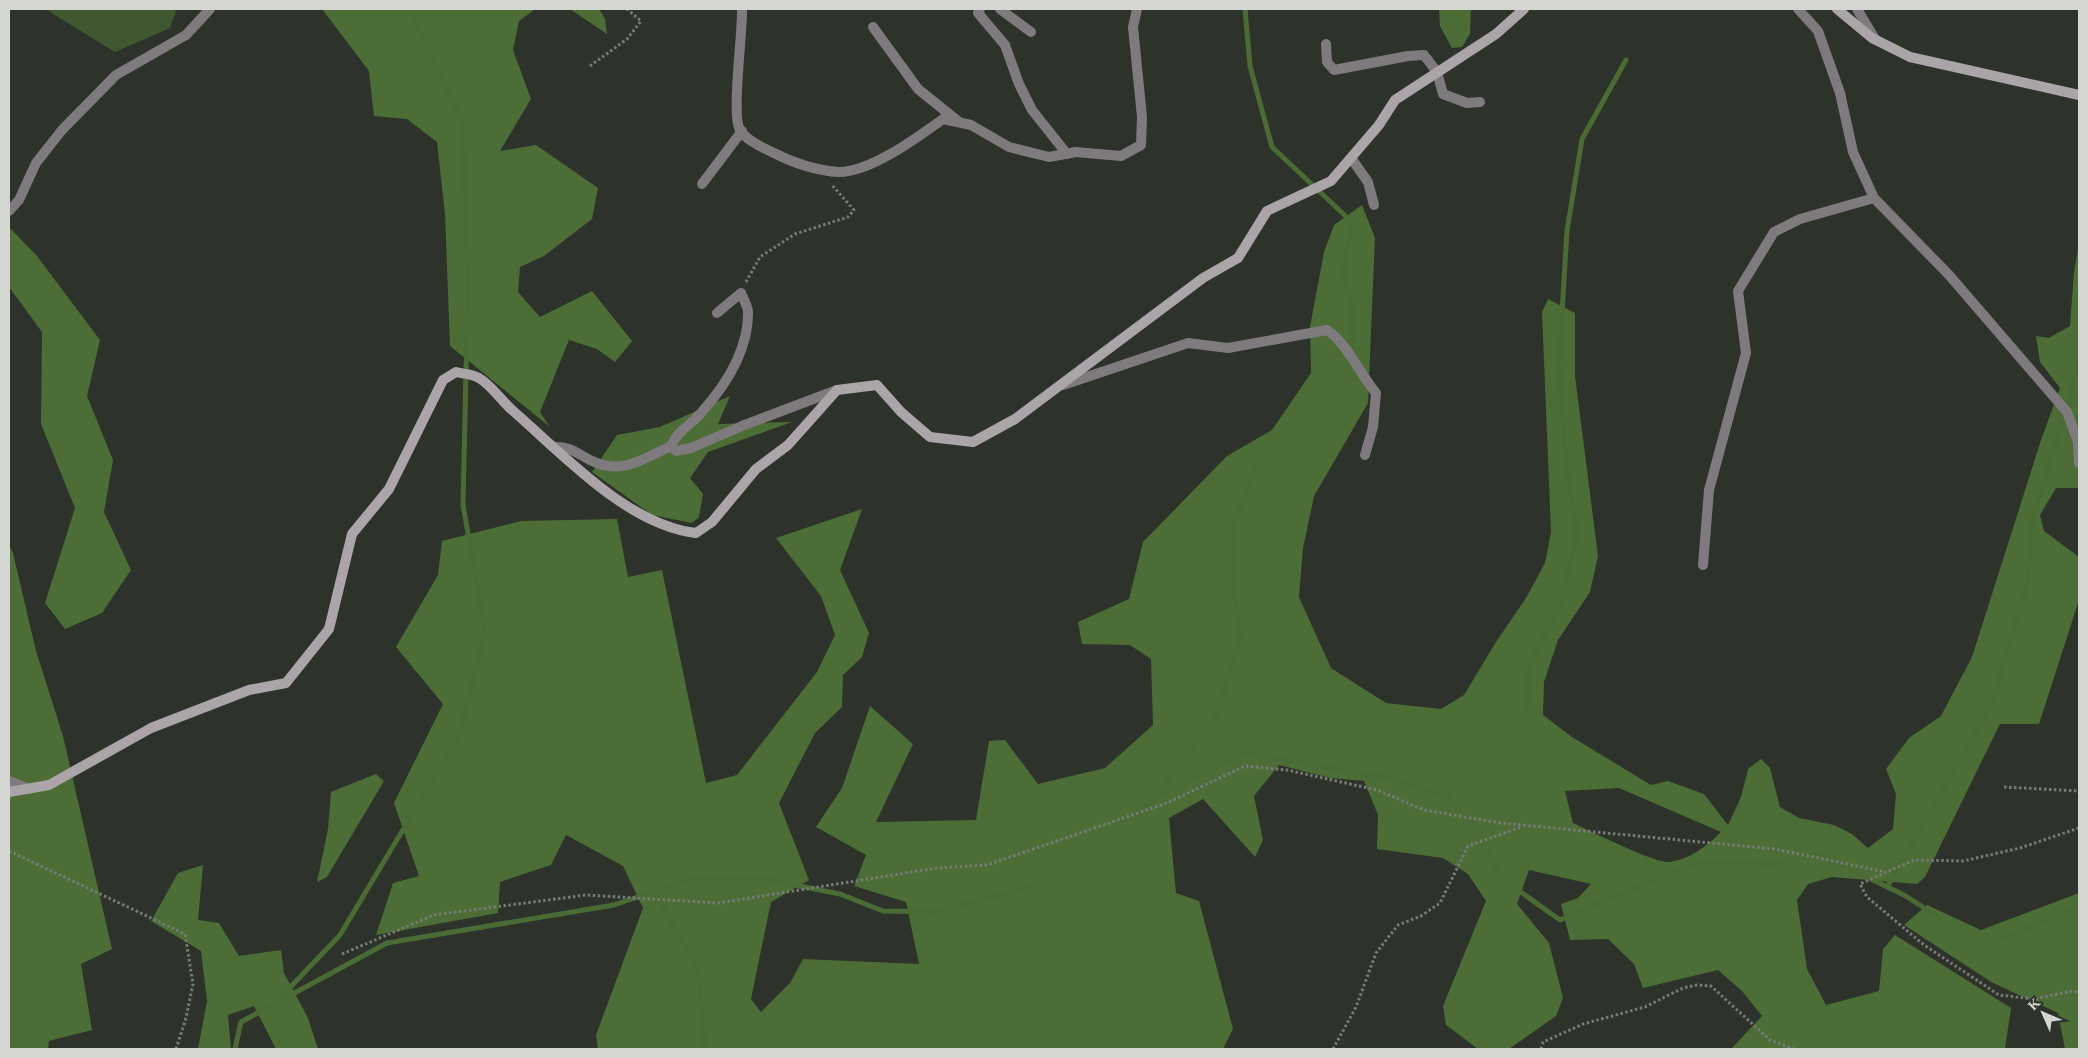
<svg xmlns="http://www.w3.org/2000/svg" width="2088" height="1058" font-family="Georgia,serif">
<rect width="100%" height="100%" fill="#2d322b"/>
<polygon fill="#405830" points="45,9 172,9 176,11 170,28 115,52"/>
<g fill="#4c6d36" fill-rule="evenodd">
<polygon points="322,9 535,9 519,21 513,50 531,99 500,151 536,145 598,188 592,219 544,256 520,267 518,292 540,317 592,291 632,341 615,362 597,349 569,340 540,412 550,427 450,346 445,214 437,142 407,119 374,116 369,71"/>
<polygon points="570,9 599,9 605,19 607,34"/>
<polygon points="1439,9 1471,9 1470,34 1462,47 1452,48 1440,26"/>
<path d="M1362 205 1375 238 1368 403 1314 496 1303 548 1299 597 1331 668 1386 703 1441 709 1464 695 1496 642 1526 598 1545 563 1551 532 1542 312 1548 299 1575 313V376L1598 556 1590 592 1558 640 1544 682 1543 715 1572 737 1651 785 1668 781 1704 794 1728 825 1741 797 1748 769 1761 759 1770 768 1780 807 1799 818 1834 825 1852 834 1868 848 1893 829 1896 794 1886 769 1909 738 1941 716 1972 657 2041 440 2060 388 2040 362 2036 336 2049 338 2070 326 2074 272 2079 243V488H2056L2040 515 2044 531 2079 557V600L2039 724H2000L1925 877 1917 884 1832 877 1808 884 1797 900 1807 969 1826 1005 1879 991 1883 949 1895 935 2011 1008 2005 1049H1731L1762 1016 1742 991 1718 970 1643 988 1634 964 1608 939 1570 940 1561 904 1578 898 1591 884 1529 870 1517 904 1549 943 1563 998 1556 1016 1509 1049H1478L1446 1025 1443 1006 1486 901 1468 874 1443 858 1377 849 1378 815 1364 781 1330 778 1279 765 1254 796 1263 840 1255 857 1203 799 1169 818 1176 893 1199 901 1233 1029 1223 1049H598L596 1035 643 908 623 866 566 835 551 865 500 882 498 913 376 935 393 883 419 876 394 803 443 704 396 647 438 575 442 541 521 521 617 519 628 577 662 570 706 783 737 775 817 672 835 635 821 596 776 538 862 509 840 570 869 633 862 657 843 675 842 707 815 733 779 803 809 880 771 902 751 999 761 1012 790 983 803 959 919 964 906 902 854 886 866 855 816 827 842 788 870 706 913 744 876 822 976 820 989 741 1005 740 1038 784 1105 768 1153 725 1151 659 1130 645 1082 644 1078 622 1129 599 1143 542 1227 456 1272 430 1311 373 1310 327 1324 252 1334 225ZM1619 788 1721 832C1706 847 1690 859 1669 862 1657 864 1588 830 1573 823L1565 791Z"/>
<polygon points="9,227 37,256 100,340 87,396 113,460 104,512 131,570 102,613 65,629 45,603 75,508 41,424 42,332 9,287"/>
<polygon points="730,396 718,424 792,422 708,452 690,478 703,494 699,517 692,523 652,515 592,472 617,435 660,427"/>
<polygon points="9,545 13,553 36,651 63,736 112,949 81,964 92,1030 49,1041 48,1049 9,1049"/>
<polygon points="376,774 384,781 327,877 317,882 328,829 331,792"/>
<polygon points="203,865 198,920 219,923 239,956 281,950 284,973 308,1018 318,1049 276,1049 254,1006 228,1015 231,1049 198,1049 207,1001 201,951 151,921 178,873"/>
<polygon points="2079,893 2079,1049 2065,1049 2058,1013 1993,983 1904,925 1927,905 1981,930"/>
</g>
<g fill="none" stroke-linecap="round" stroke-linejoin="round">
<g stroke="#4a6b34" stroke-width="5">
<polyline points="426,44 460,9"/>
<polyline points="1155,797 1216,718 1240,638 1233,582 1234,523 1257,463 1315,397 1351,362 1353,309 1343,272 1352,222 1272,147 1250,66 1245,9"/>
<polyline points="1447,798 1527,712 1529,666 1561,605 1577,534 1566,464 1559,362 1567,231 1582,139 1626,60"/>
<polyline points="1887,887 1992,704 2028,580 2031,526 2079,364"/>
<polyline points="654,891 698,969 705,1049"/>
<polyline points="281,997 340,935 459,736 485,629 463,505 468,282 462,120 409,9"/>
<polyline points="235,1049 241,1022 387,943 614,905 691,879 760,878 840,894 883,911 937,912 1041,884 1153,799 1246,753 1396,779 1447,798 1483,836 1501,878 1560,920 1610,898 1699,862 1774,864 1819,854 1904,895 1978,942 2010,936 2074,908 2079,909"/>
</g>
<g stroke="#777b75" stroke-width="3" stroke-dasharray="2.5 2.5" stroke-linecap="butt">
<polyline points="590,66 627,39 641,21 627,9"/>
<polyline points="746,282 760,257 795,234 848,217 854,210 831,184"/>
<polyline points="2004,787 2079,791"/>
<polyline points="2079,828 2020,848 1963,861 1914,860 1860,884 1867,897 1924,945 1999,995 2034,999 2072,991 2079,993"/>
<polyline points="9,851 185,934 193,984 186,1018 176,1049"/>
<polyline points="342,954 434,915 586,895 718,903 937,868 987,865 1167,803 1245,766 1287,770 1377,790 1424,810 1500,823 1775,849 1886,872"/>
<polyline points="1333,1049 1356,1007 1376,953 1398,925 1421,916 1440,903 1468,846 1521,827"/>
<polyline points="1541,1049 1543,1042 1583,1024 1645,1007 1683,988 1697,985 1711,986 1770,1040 1794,1049"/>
</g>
<g stroke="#7f7a7d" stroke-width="10">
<path d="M742 9C743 31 731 115 740 130 747 141 762 147 774 153 793 163 818 171 839 172 871 172 918 137 943 119L971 125 1009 147 1049 157 1076 152 1121 156 1141 145 1142 117 1133 27 1137 9"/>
<polyline points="980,9 978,13 1005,45 1019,84 1032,110 1067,154"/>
<polyline points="1000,9 1031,32"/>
<polyline points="1798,9 1818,31 1840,93 1853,152 1874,198 1949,275 2067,412 2078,442 2079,463"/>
<polyline points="1857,9 1875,39"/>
<polyline points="873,27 918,89 959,122"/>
<polyline points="1326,44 1327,62 1334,70 1408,56 1424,55 1437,72 1443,94 1467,103 1480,102"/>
<polyline points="1351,158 1368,182 1374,205"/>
<polyline points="702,184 742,131"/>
<polyline points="9,211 19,200 36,163 62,130 116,75 186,35 210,9"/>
<path d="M717 313 741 293C743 298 747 305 748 311 749 349 726 385 701 413 691 425 677 431 671 446L676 451 691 448 742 426 837 390"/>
<path d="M1063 385 1188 343 1228 348 1327 330C1346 342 1360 374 1376 393L1373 427 1365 455"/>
<path d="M555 447C572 447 576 453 590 460 621 476 643 459 671 446"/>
<polyline points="1703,565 1709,490 1746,353 1738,291 1774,232 1800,219 1874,198"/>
<polyline points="9,781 29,789"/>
</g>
<g stroke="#aba4a8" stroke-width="10">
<polyline points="1837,9 1872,38 1910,57 2079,95"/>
<path d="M9 792 49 785 151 728 249 690 286 683 329 629 352 534 389 489 443 380 456 372C463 374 473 374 479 378 491 385 501 400 512 410 563 454 627 525 696 533L712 522 756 469 788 445 837 390 877 385 901 412 930 437 973 442 1015 419 1203 278 1238 258 1267 211 1331 181 1379 125 1395 100 1496 34 1524 9"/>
</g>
</g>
<rect width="2088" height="1058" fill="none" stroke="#d3d6d1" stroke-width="20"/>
<g transform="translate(2043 1013) rotate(315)" stroke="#2d322b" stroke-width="4" paint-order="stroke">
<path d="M0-4L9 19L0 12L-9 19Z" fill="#d3d6d1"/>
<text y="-8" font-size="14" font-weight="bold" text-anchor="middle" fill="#d3d6d1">K</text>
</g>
</svg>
